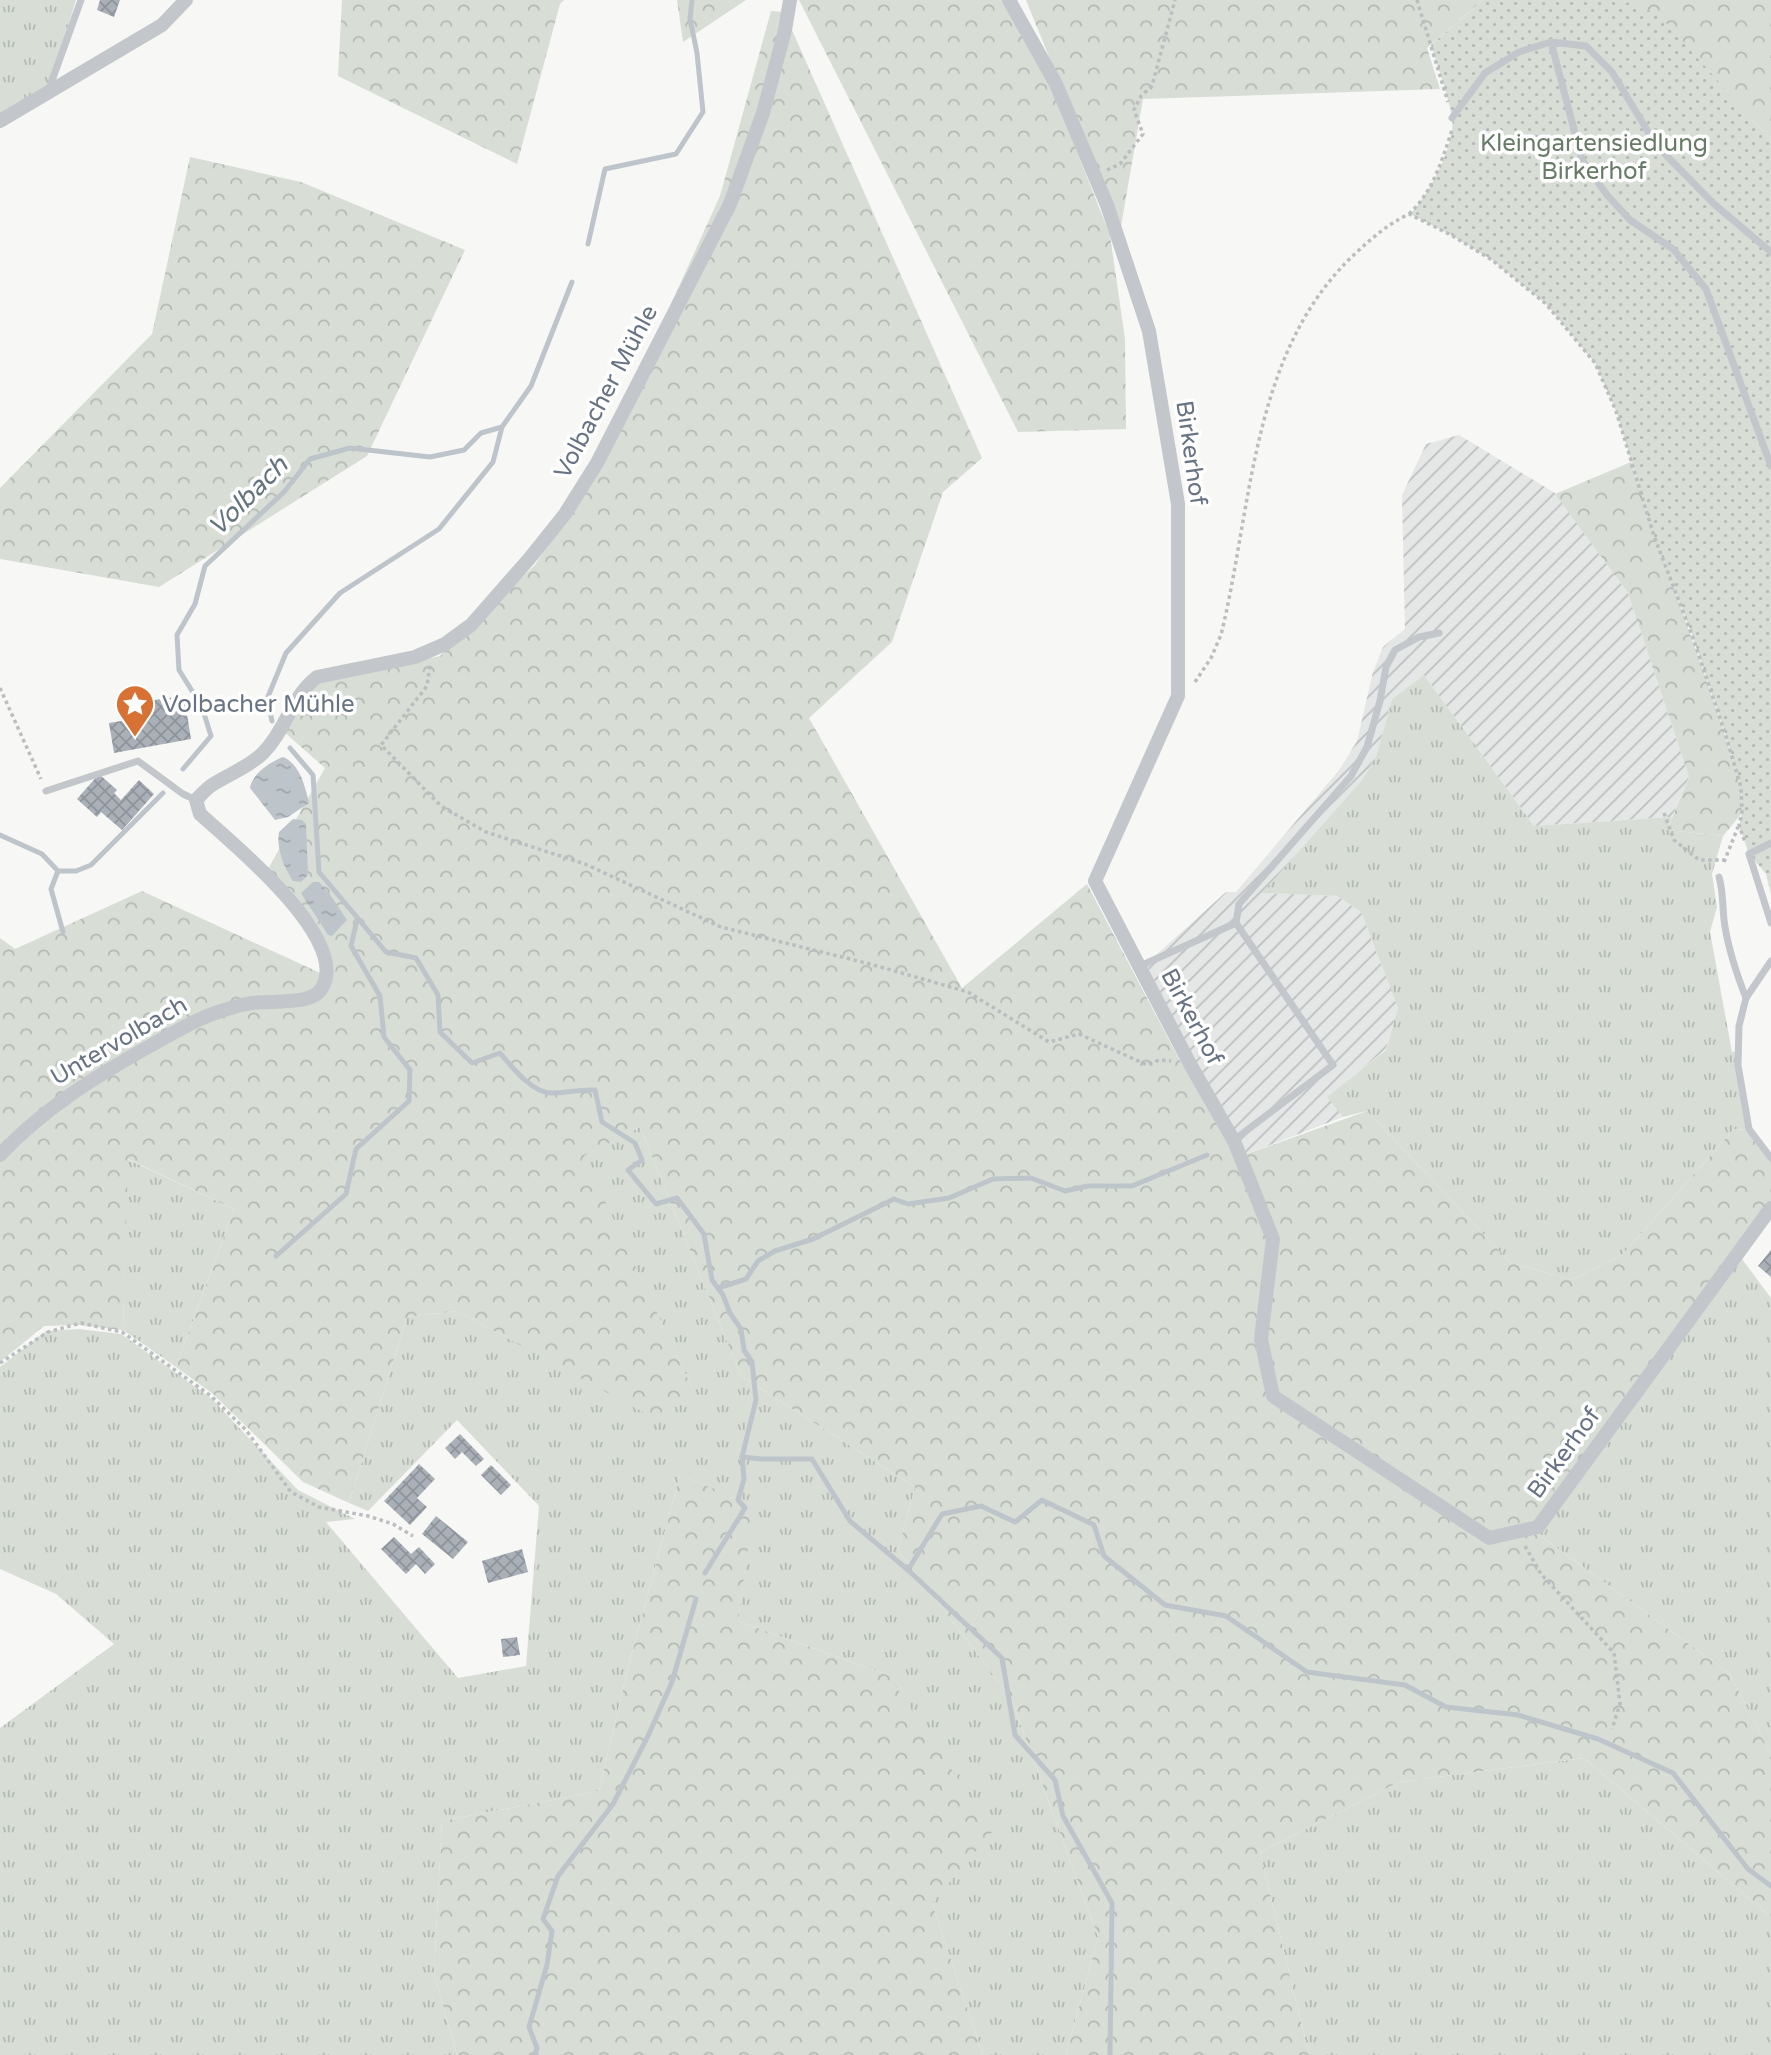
<svg xmlns="http://www.w3.org/2000/svg" width="1771" height="2055" font-family="'Varela Round',sans-serif">
<defs>
<pattern id="industrial-furrows" width="10" height="10" patternUnits="userSpaceOnUse" patternTransform="scale(1.75)"><rect width="10" height="10" fill="#e5e6e6"/><path d="M-1 1l2-2M0 10L10 0M9 11l2-2" fill="none" stroke="#bdbfc0"/></pattern>
<pattern id="grass-tufts" width="24" height="20" patternUnits="userSpaceOnUse" patternTransform="scale(1.75)"><rect width="24" height="20" fill="#d8ded6"/><path d="M3 7l-1-3M5 7V3M7 7l1-3M15 17l-1-3M17 17v-4M19 17l1-3" fill="none" stroke="#b3b9b3"/></pattern>
<pattern id="forest-crowns" width="20" height="18" patternUnits="userSpaceOnUse" patternTransform="scale(1.75)"><rect width="20" height="18" fill="#d8ded6"/><path d="M2 6a3 3 0 1 1 6 0M12 15a3 3 0 1 1 6 0" fill="none" stroke="#b3b9b3"/></pattern>
<pattern id="park-dots" width="8" height="8" patternUnits="userSpaceOnUse" patternTransform="scale(1.75)"><rect width="8" height="8" fill="#d8ded6"/><path d="M2 2h.1M6 6h.1" fill="none" stroke="#b3b9b3" stroke-width="1.8" stroke-linecap="round"/></pattern>
<pattern id="water-ripples" width="26" height="14" patternUnits="userSpaceOnUse" patternTransform="scale(1.75)"><rect width="26" height="14" fill="#bdc5cb"/><path d="M2 4q2-2 4 0t4 0M15 11q2-2 4 0t4 0" fill="none" stroke="#9da5aa"/></pattern>
<pattern id="building-cross-hatch" width="8" height="8" patternUnits="userSpaceOnUse" patternTransform="scale(1.75)"><rect width="8" height="8" fill="#aab0b7"/><path d="M0 0l8 8M0 8l8-8" fill="none" stroke="#8e949a"/></pattern>
</defs>
<rect width="100%" height="100%" fill="#f7f7f5"/>
<polygon fill="url(#industrial-furrows)" points="1459,435 1555,493 1628,593 1689,777 1672,817 1534,826 1424,675 1392,699 1376,757 1362,780 1263,893 1337,896 1361,912 1398,1008 1386,1049 1328,1097 1343,1117 1244,1155 1146,964 1226,892 1236,892 1340,769 1357,741 1373,672 1383,647 1405,629 1402,495 1426,444"/>
<g fill="url(#grass-tufts)">
<polygon points="0,0 76,0 50,84 0,115"/>
<polygon points="1424,675 1534,826 1672,817 1667,830 1723,836 1712,874 1717,907 1710,932 1732,1052 1737,1051 1747,1130 1734,1129 1623,1254 1571,1280 1510,1262 1367,1111 1343,1117 1327,1097 1386,1050 1398,1008 1361,912 1337,896 1262,893 1362,780 1376,757 1392,699"/>
<polygon points="640,1127 741,1376 915,1487 898,1550 1011,1698 1098,1937 1066,2055 983,2055 932,1903 888,1675 738,1621 753,1505 680,1475 628,1668 599,1791 442,1821 434,1973 457,2055 0,2055 0,1728 114,1644 56,1594 0,1569 0,1367 46,1331 79,1329 121,1334 211,1398 298,1490 355,1519 326,1522 458,1678 526,1666 539,1506 457,1420 368,1511 349,1503 407,1317 457,1311 513,1341 693,1390 583,1156"/>
<polygon points="127,1159 234,1209 176,1367 123,1330"/>
<polygon points="1742,1259 1771,1298 1771,1755 1730,1674 1538,1534"/>
<polygon points="1584,1758 1771,1917 1771,2055 1309,2055 1260,1852 1399,1782"/>
</g>
<g fill="url(#forest-crowns)">
<polygon points="342,0 564,0 560,4 517,164 338,76"/>
<polygon points="677,0 746,0 683,42"/>
<polygon points="799,0 1017,0 1110,235 1125,339 1126,429 1018,432"/>
<polygon points="1026,0 1483,0 1427,48 1440,89 1143,99 1120,232"/>
<polygon points="1621,0 1771,0 1771,140 1659,16"/>
<polygon points="771,11 784,12 982,458 943,492 892,642 809,718 962,988 1087,884 1179,1059 1231,1142 1269,1241 1256,1340 1270,1398 1484,1543 1538,1534 1730,1674 1771,1755 1771,1917 1584,1758 1399,1782 1260,1852 1309,2055 1066,2055 1098,1937 1011,1698 898,1550 915,1487 741,1376 640,1127 584,1156 693,1390 654,1418 457,1311 407,1317 349,1503 303,1482 213,1394 176,1367 234,1209 128,1159 123,1330 78,1325 44,1326 0,1362 0,938 15,949 142,891 329,977 327,956 318,928 268,869 325,768 283,731 317,682 440,656 535,565 597,467 720,196"/>
<polygon points="190,157 301,182 465,250 367,456 159,587 0,559 0,488 152,334"/>
<path d="M1631 462C1665 571 1709 677 1741 787L1742 813 1723 836 1667 830 1689 777 1628 593 1555 494Z"/>
<polygon points="1367,1111 1510,1262 1571,1280 1623,1254 1734,1129 1747,1130 1771,1161 1771,1202 1535,1521 1489,1532 1278,1394 1265,1338 1277,1238 1244,1155"/>
<polygon points="680,1475 754,1505 738,1621 888,1675 993,1831 932,1903 983,2055 457,2055 434,1973 442,1821 599,1791 628,1668"/>
</g>
<path fill="url(#park-dots)" d="M1483 0H1621L1659 15 1771 140V894L1766 874 1749 854 1739 825 1742 813 1741 787 1725 733 1692 635 1654 536 1616 411 1595 363 1546 304 1492 260 1451 235 1410 214C1427 198 1457 142 1452 118 1448 93 1438 69 1431 45Z"/>
<g fill="url(#water-ripples)">
<path d="M283 757C300 764 305 786 309 803L288 817 275 820 250 788C252 774 270 762 283 757Z"/>
<path d="M293 819 302 820 306 824 308 875 301 882 293 881C284 868 276 847 279 832Z"/>
<polygon points="313,882 319,882 329,893 347,920 332,936 328,935 301,893"/>
</g>
<g fill="none" stroke-linecap="round" stroke-linejoin="round">
<g stroke="#bdc5cb" stroke-width="5">
<polyline points="588,244 605,169 676,154 703,112 697,53 690,19 692,0"/>
<polyline points="272,721 267,699 286,653 340,593 439,529 493,462 502,427"/>
<path d="M290 748 313 775 319 872 386 952 416 958 438 995 440 1032 472 1063 500 1053C512 1067 532 1093 551 1093 566 1093 579 1089 595 1090L602 1122 635 1143 642 1160 628 1170 656 1204 677 1198 704 1234 712 1280 723 1295 730 1313 741 1329 744 1350 752 1362 756 1400 742 1457 761 1459H812L850 1521 908 1570 1002 1658 1015 1735 1055 1780 1063 1816 1112 1903 1110 2055"/>
<polyline points="183,769 211,736 202,707 179,670 177,635 195,604 205,566 284,492 310,459 350,448 430,457 464,450 481,433 502,427 531,386 572,282"/>
<polyline points="0,835 42,854 58,871 76,871 91,865 163,793"/>
<polyline points="58,871 51,889 63,932"/>
<polyline points="276,1256 346,1194 356,1149 409,1101 410,1070 384,1037 380,996 351,946 357,920"/>
<polyline points="718,1288 746,1279 758,1261 775,1251 813,1239 894,1199 908,1204 949,1198 993,1179 1031,1178 1065,1191 1088,1186 1132,1186 1207,1155"/>
<polyline points="908,1570 942,1514 981,1506 1015,1522 1042,1500 1094,1525 1104,1556 1165,1605 1226,1616 1307,1672 1405,1685 1446,1707 1518,1715 1598,1739 1673,1773 1748,1869 1771,1886"/>
<polyline points="705,1573 745,1508 738,1500 744,1479 742,1457"/>
<polyline points="535,2055 537,2048 529,2027 547,1965 552,1931 543,1919 558,1876 613,1804 648,1736 672,1682 696,1599"/>
</g>
</g>
<g fill="url(#building-cross-hatch)">
<polygon points="100,0 120,0 114,17 97,10"/>
<polygon points="184,696 191,739 114,753 109,723 133,719 132,703"/>
<polygon points="99,774 117,790 114,793 121,800 139,780 154,794 122,830 101,812 97,817 77,799"/>
<polygon points="1771,1250 1771,1277 1758,1266"/>
<polygon points="460,1434 484,1459 476,1466 462,1452 455,1459 445,1448"/>
<polygon points="419,1464 435,1479 417,1498 427,1507 410,1525 384,1501"/>
<polygon points="491,1465 511,1485 501,1495 481,1475"/>
<polygon points="436,1516 468,1542 453,1559 422,1534"/>
<polygon points="394,1537 411,1554 419,1547 435,1564 425,1574 416,1564 406,1574 381,1549"/>
<polygon points="522,1549 528,1572 488,1583 482,1561"/>
<polygon points="517,1637 520,1655 503,1657 501,1639"/>
</g>
<g fill="none" stroke-linecap="round" stroke-linejoin="round">
<g stroke="#bbbdc0" stroke-width="3.5" stroke-dasharray="3.5 3.5" stroke-linecap="butt">
<polyline points="1417,0 1448,102"/>
<polyline points="1107,170 1120,164 1143,134 1134,110 1141,96 1152,86 1175,0"/>
<path d="M1409 214C1433 192 1442 160 1452 130"/>
<polyline points="430,666 427,686 381,745 441,806 486,832 585,864 721,927 870,964 968,992 1049,1042 1079,1034 1147,1065 1159,1060 1171,1061"/>
<path d="M1195 682 1211 658 1221 635C1253 504 1251 348 1358 251 1374 236 1390 223 1409 214L1451 235 1492 260 1546 304 1595 363 1616 411 1654 536 1692 635 1725 733 1741 787 1742 813 1739 825 1745 842"/>
<polyline points="0,688 41,779"/>
<polyline points="1664,813 1674,840 1699,860 1725,860"/>
<polyline points="1724,862 1738,827"/>
<polyline points="0,1363 48,1332 81,1323 122,1332 211,1396 246,1430 291,1492 319,1507 368,1516 393,1524 413,1536"/>
<polyline points="1525,1546 1541,1574 1614,1653 1620,1704 1612,1729"/>
</g>
<g stroke="#c3c6ca" stroke-width="7">
<polyline points="49,89 81,0"/>
<polyline points="1452,118 1485,73 1519,52 1551,42"/>
<polyline points="1771,252 1714,204 1656,145 1612,72 1586,46 1551,42 1582,160 1607,195 1630,220 1673,249 1706,289 1771,466"/>
<polyline points="46,791 138,761 183,794 196,800"/>
<polyline points="1771,843 1749,854 1771,923"/>
<path d="M1719 877C1724 894 1722 910 1725 927 1729 951 1737 975 1746 998"/>
<polyline points="1236,923 1239,904 1351,776 1367,747 1380,701 1386,667 1395,650 1419,637 1439,633"/>
<polyline points="1771,961 1746,998 1739,1026 1738,1065 1749,1129 1771,1158"/>
<polyline points="1140,966 1236,923 1333,1065 1234,1140"/>
</g>
<g stroke="#c3c6ca" stroke-width="14">
<polyline points="1009,0 1056,84 1107,205 1149,331 1178,504 1178,696 1095,881 1190,1064 1234,1141 1273,1239 1261,1339 1273,1396 1489,1538 1538,1527 1771,1208"/>
<polyline points="0,121 162,25 186,0"/>
<path d="M0 1155C43 1109 96 1076 150 1046 173 1033 196 1019 221 1011 231 1008 242 1004 252 1003 271 1000 312 1006 322 988 351 939 232 843 200 814L196 800C201 795 206 789 212 785 229 774 249 767 263 753 286 730 291 697 317 677L415 657 445 644 471 625 529 559 565 514 597 463 730 204 763 113 785 30 790 0"/>
</g>
</g>
<defs>
<g id="sight-pin" transform="scale(2.0125)"><path d="M0 17L-7.5 6A9.5 9.5 0 1 1 7.5 6Z" fill="#d87234" stroke="#fff"/><path d="M0-6L1.8-2.2L6-1.7L2.9 1.2L3.7 5.4L0 3.3L-3.7 5.4L-2.9 1.2L-6-1.7L-1.8-2.2Z" fill="#fff"/></g>
</defs>
<g fill-rule="evenodd">
<use href="#sight-pin" x="135" y="704"/>
</g>
<g text-anchor="middle" dominant-baseline="central" stroke-width="7" stroke-linejoin="round" paint-order="stroke">
<g font-size="24" fill="#687b67" stroke="#fff">
<text x="1594" y="143">Kleingartensiedlung<tspan x="1594" dy="28">Birkerhof</tspan></text>
</g>
<g font-size="24" fill="#687484" stroke="#fff">
<text transform="translate(606 392) rotate(-62)">Volbacher Mühle</text>
<text transform="translate(1191 453) rotate(82)">Birkerhof</text>
<text transform="translate(1192 1017) rotate(62)">Birkerhof</text>
<text transform="translate(119 1041) rotate(-30)">Untervolbach</text>
<text transform="translate(1564 1453) rotate(-54)">Birkerhof</text>
</g>
<g font-size="24" fill="#687484" stroke="#fff" text-anchor="start">
<text x="162" y="704">Volbacher Mühle</text>
</g>
<g font-size="26" font-style="italic" fill="#64747f" stroke="#fff">
<text transform="translate(248 496) rotate(-45)">Volbach</text>
</g>
</g>
</svg>
